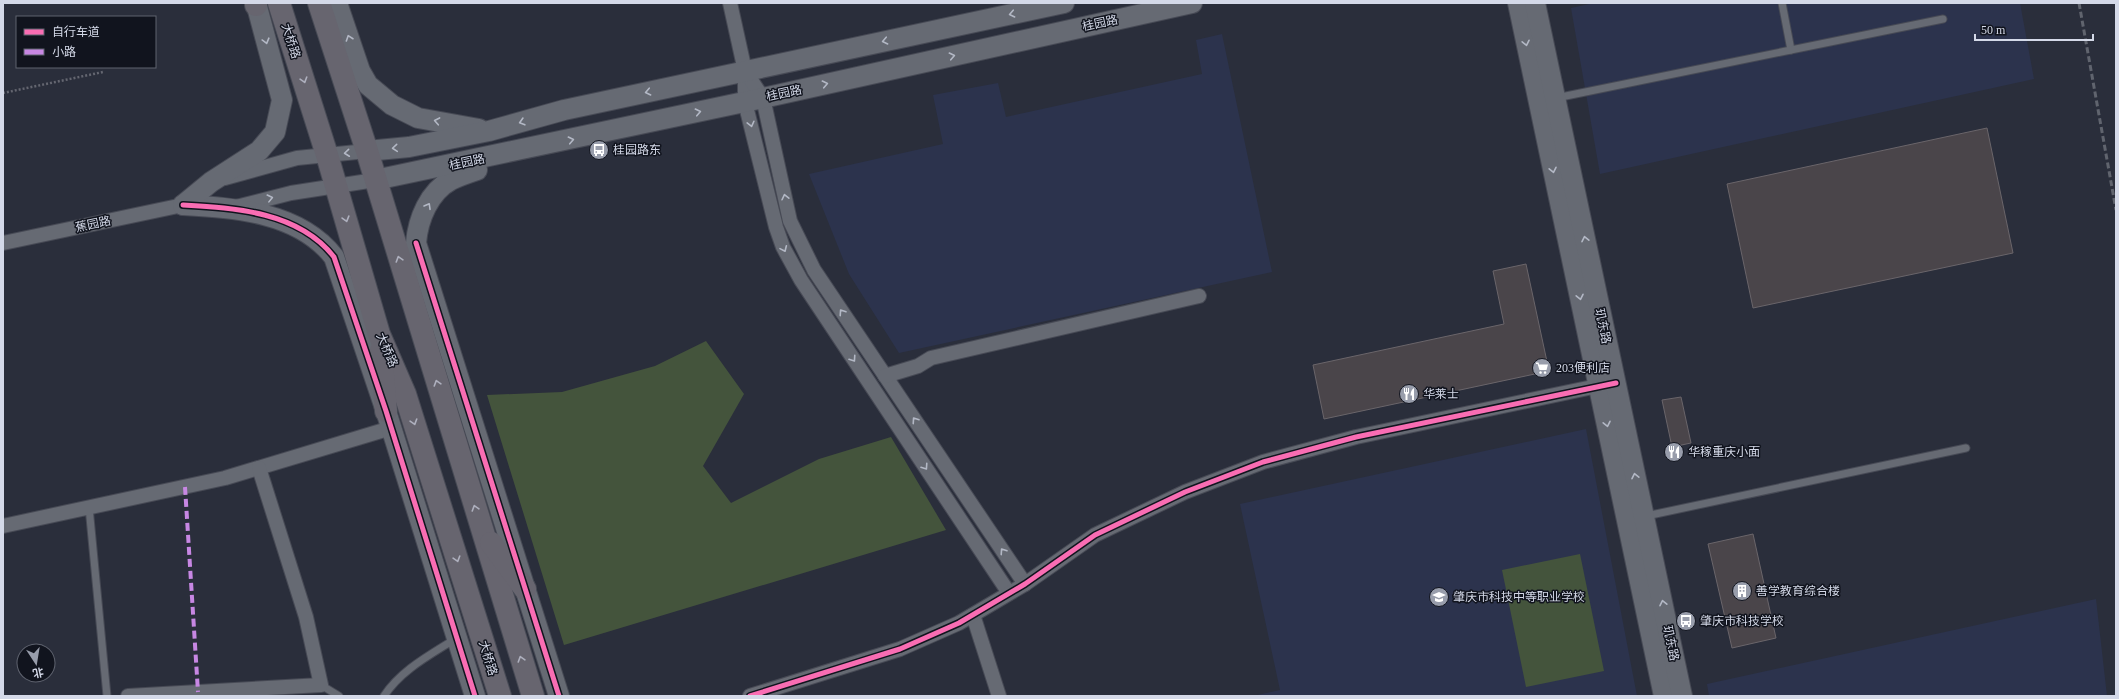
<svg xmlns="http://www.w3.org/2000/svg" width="2119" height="699" font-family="'Times New Roman','Noto Sans SC',serif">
<rect width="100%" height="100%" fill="#2a2e3b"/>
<g fill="#2c334d">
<polygon points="1594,3 2020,3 2034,79 1600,174 1571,8"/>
<polygon points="1222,34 1272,272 899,353 849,274 809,174 943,144 933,95 998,83 1006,117 1202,74 1196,40"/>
<polygon points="1586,429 1637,696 1253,696 1280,690 1240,504"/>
<polygon points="2096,599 2107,696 1709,696 1707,684"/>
</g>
<g fill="#44543c">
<polygon points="706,341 744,394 703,466 731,503 819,459 891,437 946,530 564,645 487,395 562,392 655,366"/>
<polygon points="1580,554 1604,671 1526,687 1502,570"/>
</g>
<g fill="#4a454a" stroke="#6a656a">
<polygon points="1987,128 2013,253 1753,308 1727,184"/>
<polygon points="1526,264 1549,371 1324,419 1313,365 1504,324 1493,271"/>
<polygon points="1681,397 1691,443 1672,447 1662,400"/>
<polygon points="1753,534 1776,638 1732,648 1708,544"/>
</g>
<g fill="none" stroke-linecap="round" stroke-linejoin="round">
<g stroke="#474a55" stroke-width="9">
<g id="lane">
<polyline points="1782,3 1791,50"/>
<polyline points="1556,98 1943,19"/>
<polyline points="89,507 107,696"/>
<polyline points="1646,516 1966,448"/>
<polyline points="321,685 339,696"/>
<path d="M384 696C401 670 430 655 455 639"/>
</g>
</g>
<g stroke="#474a55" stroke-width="16">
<g id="street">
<polyline points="730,3 745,71 745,102 776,227 783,247 801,280 1009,593"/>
<polyline points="745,71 763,98 790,221 814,270 1025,584"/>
<polyline points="225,178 297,158 367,151"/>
<polyline points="236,207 291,193 375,180"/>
<polyline points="3,243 183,205"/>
<polyline points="885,376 918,366 931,358 1199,296"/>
<polyline points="3,526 225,478 391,428"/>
<polyline points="973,615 999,696"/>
<polyline points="128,696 321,685 306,617 259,468"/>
<polyline points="750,696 900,649 959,623 1025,584 1095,535 1185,492 1263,462 1356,437 1607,384"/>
</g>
</g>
<g stroke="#474a55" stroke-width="22">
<g id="secondary">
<polyline points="337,3 360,71 368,85 392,105 418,118 479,129"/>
<polyline points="1518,3 1664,696"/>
<polyline points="1535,3 1682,696"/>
<polyline points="367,151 409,147 489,131 564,110 1064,3"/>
<path d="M477 170C468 173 459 176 451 180 429 192 418 219 416 243L559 696"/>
<polyline points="375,180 763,98 1192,3"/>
<path d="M183 205C236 208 299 212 334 257L386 411 475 696"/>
<polyline points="183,205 211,182 259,151 275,132 282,100 256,3"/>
</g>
</g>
<g stroke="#474a55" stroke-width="24">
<g id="primary">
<polyline points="279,3 327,155 379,334 405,394 500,696"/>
<polyline points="319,3 367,151 533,696"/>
<polyline points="256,5 256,3"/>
<polyline points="381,351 386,411"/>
<polyline points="491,543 525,589"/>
</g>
</g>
<polyline stroke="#646670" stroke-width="2.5" stroke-dasharray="2 2" stroke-linecap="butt" points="3,93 103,72"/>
<use href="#lane" stroke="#666a73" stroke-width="7"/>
<use href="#street" stroke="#666a73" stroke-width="14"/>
<use href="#secondary" stroke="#666a73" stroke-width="20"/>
<use href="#primary" stroke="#67656f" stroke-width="22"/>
<polyline stroke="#60646e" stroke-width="3" stroke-dasharray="6 3" stroke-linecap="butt" points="2079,3 2116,210"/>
<polyline stroke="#c787e3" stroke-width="4" stroke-dasharray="8 4" stroke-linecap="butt" points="185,487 198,692"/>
<g stroke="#11141e" stroke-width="8">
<g id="cycleway">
<path d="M183 205C236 208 299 212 334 257L386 411 475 696"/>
<polyline points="416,243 559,696"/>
<polyline points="750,696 900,649 959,623 1025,584 1095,535 1185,492 1263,462 1356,437 1616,383"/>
</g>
</g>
<use href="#cycleway" stroke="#f96db3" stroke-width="5"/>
</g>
<defs><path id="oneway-chevron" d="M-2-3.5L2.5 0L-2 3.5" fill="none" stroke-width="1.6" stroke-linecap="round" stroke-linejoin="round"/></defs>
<g stroke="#b3b8c5">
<use href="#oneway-chevron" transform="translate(1012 14) rotate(168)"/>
<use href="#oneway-chevron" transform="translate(349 38) rotate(-109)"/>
<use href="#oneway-chevron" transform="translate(266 41) rotate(75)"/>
<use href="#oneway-chevron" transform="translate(885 41) rotate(168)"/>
<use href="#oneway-chevron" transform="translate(1526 43) rotate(78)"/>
<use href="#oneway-chevron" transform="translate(952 56) rotate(-12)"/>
<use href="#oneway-chevron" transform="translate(825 84) rotate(-12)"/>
<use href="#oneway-chevron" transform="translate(648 92) rotate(168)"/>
<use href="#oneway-chevron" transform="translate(698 112) rotate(-12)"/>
<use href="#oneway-chevron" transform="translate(437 121) rotate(-169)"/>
<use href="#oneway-chevron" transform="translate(522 122) rotate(164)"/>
<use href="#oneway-chevron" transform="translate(751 124) rotate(76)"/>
<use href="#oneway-chevron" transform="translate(571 140) rotate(-12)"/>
<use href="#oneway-chevron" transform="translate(395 148) rotate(175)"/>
<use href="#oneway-chevron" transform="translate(347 153) rotate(174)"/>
<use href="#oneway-chevron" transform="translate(1553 170) rotate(78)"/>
<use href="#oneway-chevron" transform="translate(785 197) rotate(-103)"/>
<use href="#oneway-chevron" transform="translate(270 198) rotate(-14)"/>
<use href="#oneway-chevron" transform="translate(428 206) rotate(-60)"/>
<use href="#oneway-chevron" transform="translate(1585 239) rotate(-102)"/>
<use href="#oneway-chevron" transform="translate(784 249) rotate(66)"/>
<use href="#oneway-chevron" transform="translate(1580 297) rotate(78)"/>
<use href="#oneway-chevron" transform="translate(842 312) rotate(-124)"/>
<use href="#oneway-chevron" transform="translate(853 359) rotate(56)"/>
<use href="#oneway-chevron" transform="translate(915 420) rotate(-124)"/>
<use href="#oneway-chevron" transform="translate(1607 424) rotate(78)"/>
<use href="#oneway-chevron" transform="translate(925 467) rotate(56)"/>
<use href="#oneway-chevron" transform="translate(1635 476) rotate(-102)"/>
<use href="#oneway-chevron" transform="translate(1003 551) rotate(-124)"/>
<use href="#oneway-chevron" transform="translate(1663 603) rotate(-102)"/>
</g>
<g stroke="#aeb0be">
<use href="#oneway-chevron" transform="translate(304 80) rotate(73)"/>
<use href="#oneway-chevron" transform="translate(346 219) rotate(74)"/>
<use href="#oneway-chevron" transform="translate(399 259) rotate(-107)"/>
<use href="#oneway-chevron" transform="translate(437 383) rotate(-107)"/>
<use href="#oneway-chevron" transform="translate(414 422) rotate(73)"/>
<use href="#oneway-chevron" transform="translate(475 508) rotate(-107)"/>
<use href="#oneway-chevron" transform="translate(457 559) rotate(73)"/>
<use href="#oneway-chevron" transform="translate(521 659) rotate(-107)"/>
</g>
<defs>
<g id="bus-disc" transform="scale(1)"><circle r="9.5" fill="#989dab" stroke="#11141e"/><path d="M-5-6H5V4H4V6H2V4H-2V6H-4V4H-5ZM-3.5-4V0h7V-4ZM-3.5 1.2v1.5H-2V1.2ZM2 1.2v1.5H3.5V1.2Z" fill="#fff"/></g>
<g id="supermarket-disc" transform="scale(1)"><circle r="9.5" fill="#989dab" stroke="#11141e"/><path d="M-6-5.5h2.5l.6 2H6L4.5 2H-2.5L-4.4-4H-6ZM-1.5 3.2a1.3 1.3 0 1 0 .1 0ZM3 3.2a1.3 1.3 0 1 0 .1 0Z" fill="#fff"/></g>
<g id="restaurant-disc" transform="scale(1)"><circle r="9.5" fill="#989dab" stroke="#11141e"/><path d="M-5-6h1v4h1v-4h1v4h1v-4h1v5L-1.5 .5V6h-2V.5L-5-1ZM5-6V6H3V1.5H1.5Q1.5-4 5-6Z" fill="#fff"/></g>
<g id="building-disc" transform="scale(1)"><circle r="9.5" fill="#989dab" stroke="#11141e"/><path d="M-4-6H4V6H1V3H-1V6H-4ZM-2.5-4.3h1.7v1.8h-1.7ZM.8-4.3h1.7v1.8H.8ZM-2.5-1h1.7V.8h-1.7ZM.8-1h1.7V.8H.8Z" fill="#fff"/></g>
<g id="school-disc" transform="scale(1)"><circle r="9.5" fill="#989dab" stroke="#11141e"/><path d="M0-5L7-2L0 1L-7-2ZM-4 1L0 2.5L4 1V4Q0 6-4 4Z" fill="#fff"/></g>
</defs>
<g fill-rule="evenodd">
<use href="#bus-disc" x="599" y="150"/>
<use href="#supermarket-disc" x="1542" y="368"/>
<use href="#restaurant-disc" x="1409" y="394"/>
<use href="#restaurant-disc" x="1674" y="452"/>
<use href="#building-disc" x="1742" y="591"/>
<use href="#school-disc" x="1439" y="597"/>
<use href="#bus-disc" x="1686" y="621"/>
</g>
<g text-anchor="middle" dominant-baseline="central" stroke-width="3" stroke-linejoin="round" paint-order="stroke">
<g font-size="12" fill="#d4d9e8" stroke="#11141e">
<text transform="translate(1100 23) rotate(-12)">桂园路</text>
<text transform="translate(291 41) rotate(72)">大桥路</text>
<text transform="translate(784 93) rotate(-12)">桂园路</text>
<text transform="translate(467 162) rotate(-12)">桂园路</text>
<text transform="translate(93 224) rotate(-12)">蕉园路</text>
<text transform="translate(1603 326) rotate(78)">玑东路</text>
<text transform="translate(387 350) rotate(67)">大桥路</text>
<text transform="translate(1671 643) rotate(78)">玑东路</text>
<text transform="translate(488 658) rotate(73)">大桥路</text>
</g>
<g font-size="12" fill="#d4d9e8" stroke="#11141e" text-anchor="start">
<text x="613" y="150">桂园路东</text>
<text x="1556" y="368">203便利店</text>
<text x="1423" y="394">华莱士</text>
<text x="1688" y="452">华稼重庆小面</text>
<text x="1756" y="591">善学教育综合楼</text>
<text x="1453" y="597">肇庆市科技中等职业学校</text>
<text x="1700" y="621">肇庆市科技学校</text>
</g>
</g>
<rect width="2119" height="699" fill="none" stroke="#d4d9e8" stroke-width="8"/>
<rect x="16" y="16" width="140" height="52" fill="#11141e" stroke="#5f636f"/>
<rect x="24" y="29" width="20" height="6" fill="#f96db3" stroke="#5f636f"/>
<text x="52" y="36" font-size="12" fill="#d4d9e8">自行车道</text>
<rect x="24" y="49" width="20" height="6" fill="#c787e3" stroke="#5f636f"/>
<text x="52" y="56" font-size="12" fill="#d4d9e8">小路</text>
<g transform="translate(36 663) rotate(168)"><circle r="19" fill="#11141e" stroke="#5f636f"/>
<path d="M0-3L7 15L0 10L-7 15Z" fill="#989dab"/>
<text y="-6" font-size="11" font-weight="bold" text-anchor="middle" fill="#d4d9e8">北</text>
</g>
<path d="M1975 34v6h118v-6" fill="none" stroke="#d4d9e8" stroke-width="2"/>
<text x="1981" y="34" font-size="12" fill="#d4d9e8" stroke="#11141e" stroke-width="3" paint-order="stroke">50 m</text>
</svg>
